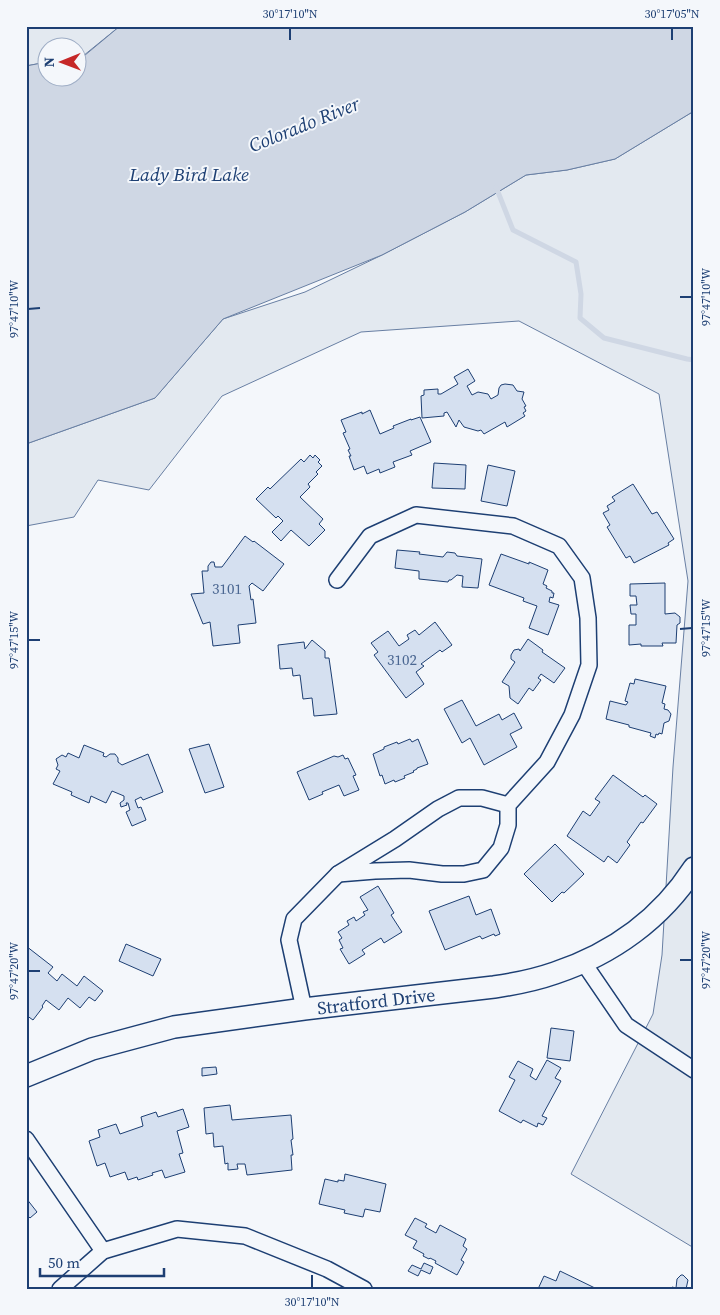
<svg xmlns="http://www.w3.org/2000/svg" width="720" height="1315" font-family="'Source Serif 4',serif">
<rect width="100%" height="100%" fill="#f4f7fb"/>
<g fill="#e3e9f0" stroke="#687fa3">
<polygon points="26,26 120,26 83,56 78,57 78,48 48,48 47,62 26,66"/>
<polygon points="694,111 694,1248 571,1174 653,1014 662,955 673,767 688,581 659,394 519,321 361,332 222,396 149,490 98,480 74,517 26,526 26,444 155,398 223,319 305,292 382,255 465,212 526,175 567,170 615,159"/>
</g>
<polygon fill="#cfd7e4" stroke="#687fa3" points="120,26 694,26 694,111 615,159 567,170 526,175 465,212 382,255 223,319 155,398 26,444 26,66 47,62 48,78 78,78 78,57 84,56"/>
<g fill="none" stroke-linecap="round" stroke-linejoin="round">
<polyline stroke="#cfd7e4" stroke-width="5" points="496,187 513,230 576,262 581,294 580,318 604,338 687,359 694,360"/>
</g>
<g fill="#d5e0f0" stroke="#1d3f73">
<polygon points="468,369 475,381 467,386 472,395 478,392 488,394 491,399 498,395 499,388 501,385 505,384 513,385 517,391 524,392 522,399 526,406 524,407 526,411 523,413 525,416 507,427 505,422 484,434 481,430 478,431 464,427 459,420 456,427 447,412 444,413 444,416 422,418 421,396 424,395 424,390 438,389 438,394 441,394 458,384 454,377"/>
<polygon points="370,410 380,434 394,428 393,426 411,419 411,420 420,417 431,442 410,451 412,455 393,462 395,467 380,473 379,469 367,474 364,466 354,470 349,456 351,456 348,450 350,449 343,433 346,432 341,420 362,412 362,414"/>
<polygon points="310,455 313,458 315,455 320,460 318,462 322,466 316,472 318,474 308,484 310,487 300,497 323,519 319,524 325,530 309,546 291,530 281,541 272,532 283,521 278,516 276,518 256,499 268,487 270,489 301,459 304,462"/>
<polygon points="434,463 466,465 465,489 432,488"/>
<polygon points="488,465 515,471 507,506 481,501"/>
<polygon points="633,484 652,514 657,512 674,539 668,543 669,545 634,563 630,556 626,558 607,527 610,525 603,513 609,510 607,506 615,501 612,497"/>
<polygon points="245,536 253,542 254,541 284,564 263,591 252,583 249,586 251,600 253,599 256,623 238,625 240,643 213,646 210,622 203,624 191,594 204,593 202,571 208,571 208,566 211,562 214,562 215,567 222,567"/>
<polygon points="397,550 420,552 419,554 443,557 447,552 455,553 457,556 482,559 478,588 462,587 463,576 457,575 451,580 449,580 448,582 419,579 419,571 395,568"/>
<polygon points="501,554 529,564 529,562 548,570 543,584 547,586 546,588 552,591 552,593 554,593 553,598 550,597 549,602 559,605 548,635 529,628 537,606 523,601 524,598 489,585"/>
<polygon points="665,583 665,614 675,613 680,617 680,623 677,625 676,643 662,643 663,646 641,646 641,644 629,645 629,625 636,625 636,614 631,614 630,605 637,605 636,596 630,596 630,584"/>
<polygon points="435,622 452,645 442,652 440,650 421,664 424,666 416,672 424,684 406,698 374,655 378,652 371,643 388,631 399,646 409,639 407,635 415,630 419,635"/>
<polygon points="528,639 543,650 542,652 565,668 554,683 541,674 538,678 541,680 533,691 529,688 518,704 510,698 509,686 502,682 515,662 511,659 511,655 514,650 519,649 520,651"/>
<polygon points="312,640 325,651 325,658 329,658 337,714 314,716 312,698 303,699 300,675 293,676 292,668 280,669 278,645 304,642 305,649"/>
<polygon points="635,679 666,686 662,703 665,704 664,709 668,710 671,714 669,721 664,723 662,734 659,733 658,735 656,734 655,738 650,736 651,733 629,727 629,725 606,719 610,701 626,705 628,702 625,701 630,683 634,684"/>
<polygon points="462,700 476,726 499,714 502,720 514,713 522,728 510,734 517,747 484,765 470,738 462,743 444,709"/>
<polygon points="410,739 412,742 418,739 428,764 417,768 417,769 413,771 414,772 404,776 405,778 395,782 394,780 385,784 382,775 380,776 373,754 384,749 384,747 397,742 398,744"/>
<polygon points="209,744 224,787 205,793 189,749"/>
<polygon points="84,745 104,753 103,756 106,757 110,754 115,754 118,758 118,762 122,765 148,754 163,792 143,800 141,797 135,800 138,808 141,807 146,820 132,826 126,812 130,810 128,803 126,803 127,805 121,807 120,803 124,800 124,796 112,791 106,803 91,796 89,803 71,795 72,792 53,784 60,771 56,769 58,765 56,759 62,755 66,757 68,753 79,758"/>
<polygon points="343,755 345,759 348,758 356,775 353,776 359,790 344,796 339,785 322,792 323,794 309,800 297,772 334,756 338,757"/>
<polygon points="613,775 643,797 645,795 657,804 643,823 641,822 627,842 630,845 617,863 608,856 604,862 567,836 583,811 590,816 600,802 595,799"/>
<polygon points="555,844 584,874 564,893 562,892 552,902 524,874"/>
<polygon points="378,886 394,913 391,915 402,932 384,943 381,938 362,950 365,954 349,964 340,949 343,948 339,940 342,938 338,932 349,925 347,921 354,917 356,921 365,915 363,912 368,910 360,897"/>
<polygon points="469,896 476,915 491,909 500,934 495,936 494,934 482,939 480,936 445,950 429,911"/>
<polygon points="126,944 161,959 153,976 119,961"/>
<polygon points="26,946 53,967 48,973 57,981 62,974 77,986 84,976 103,991 95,1001 89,997 80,1008 68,998 59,1010 46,1000 42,1006 43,1007 33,1020 26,1015 26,996 28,993 26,991"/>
<polygon points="551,1028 574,1031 570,1061 547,1058"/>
<polygon points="547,1060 561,1068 555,1078 561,1081 542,1116 547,1118 543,1125 538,1123 537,1127 523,1120 521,1123 499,1111 515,1080 509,1077 518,1061 533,1069 530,1076 536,1080"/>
<polygon points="216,1067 217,1074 202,1076 202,1068"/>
<polygon points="230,1105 232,1120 291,1115 293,1139 291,1140 293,1155 291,1155 292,1170 247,1175 245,1164 237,1164 238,1169 228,1170 228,1163 225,1164 223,1146 214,1147 213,1133 206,1134 204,1108"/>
<polygon points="183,1109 189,1127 177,1131 183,1153 179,1154 185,1172 165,1178 162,1170 152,1173 153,1175 138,1180 137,1177 128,1180 125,1172 110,1177 105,1163 97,1166 89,1141 100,1137 98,1130 116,1124 120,1134 143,1126 141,1117 156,1112 158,1117"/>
<polygon points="345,1174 386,1184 380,1212 365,1209 363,1217 344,1213 345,1210 319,1204 325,1179 338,1182 338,1180 344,1181"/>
<polygon points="26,1198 37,1212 30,1218 26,1214"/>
<polygon points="415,1218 427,1224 425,1227 436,1233 440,1225 466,1239 463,1246 467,1249 461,1260 464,1262 457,1275 435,1263 436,1261 430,1258 429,1259 423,1256 424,1254 413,1248 417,1241 405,1235"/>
<polygon points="424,1263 433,1267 430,1274 421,1270 418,1276 408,1271 412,1265 421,1269"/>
<polygon points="560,1271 597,1289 538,1289 544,1276 556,1281"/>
<polygon points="681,1275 683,1275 688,1280 686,1289 671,1289 672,1287 676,1288 677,1279"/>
</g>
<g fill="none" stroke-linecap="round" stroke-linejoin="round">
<g stroke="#1d3f73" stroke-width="18">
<g id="street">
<polyline points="337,580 370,536 416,515 513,526 559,546 582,578 588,618 589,665 572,715 547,762 508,805 508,825 501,848 483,870 464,874 442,874 409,870 375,871 338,874"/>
<polyline points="583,962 626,1025 694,1070"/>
<polyline points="304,1009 289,940 294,919 338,874 395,839 438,809 459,798 482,798 508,805"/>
<polyline points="26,1139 103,1251"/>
<polyline points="60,1289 103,1251 177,1229 245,1236 327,1269 364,1289"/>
</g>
</g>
<g stroke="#1d3f73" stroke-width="24">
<g id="secondary">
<path id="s1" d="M26 1076 92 1049 174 1027 304 1009 494 987C515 984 535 980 555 973 612 954 661 919 694 868"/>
</g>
</g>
<use href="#street" stroke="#f4f7fb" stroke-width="15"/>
<use href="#secondary" stroke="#f4f7fb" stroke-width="21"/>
</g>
<path fill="none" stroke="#1d3f73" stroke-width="2" d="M290 28V40M672 28V40M680 297H692M28 309 40 308M680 629 692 628M28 640H40M680 960H692M28 971H40M312 1275V1288"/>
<g text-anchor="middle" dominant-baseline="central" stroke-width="4" stroke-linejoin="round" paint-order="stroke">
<g font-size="15" fill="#4b6792">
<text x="227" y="588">3101</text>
<text x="402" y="659">3102</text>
</g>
<g font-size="18" fill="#1d3f73" stroke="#f4f7fb">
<text stroke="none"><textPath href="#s1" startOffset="360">Stratford Drive</textPath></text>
</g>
<g font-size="19" font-style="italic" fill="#1d3f73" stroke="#f4f7fb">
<text transform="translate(304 124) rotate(-22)">Colorado River</text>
<text x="189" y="174">Lady Bird Lake</text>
</g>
</g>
<rect width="720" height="1315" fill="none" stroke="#f4f7fb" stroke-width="55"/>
<g transform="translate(62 62) rotate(269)"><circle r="24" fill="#f4f7fb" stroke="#9eadc5"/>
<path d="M0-4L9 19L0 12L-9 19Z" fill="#c62828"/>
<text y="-8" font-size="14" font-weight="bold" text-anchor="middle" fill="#1d3f73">N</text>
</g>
<path d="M40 1268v8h124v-8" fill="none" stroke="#1d3f73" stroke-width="2.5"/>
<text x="48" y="1268" font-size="15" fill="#1d3f73" stroke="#f4f7fb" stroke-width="4" paint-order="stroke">50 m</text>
<rect x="28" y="28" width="664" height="1260" fill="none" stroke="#1d3f73" stroke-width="2"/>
<g font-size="12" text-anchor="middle" fill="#1d3f73">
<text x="290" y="18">30°17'10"N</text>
<text x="672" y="18">30°17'05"N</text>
<text transform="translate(706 297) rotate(-90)" y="4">97°47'10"W</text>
<text transform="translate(14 309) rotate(-90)" y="4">97°47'10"W</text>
<text transform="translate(706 628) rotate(-90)" y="4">97°47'15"W</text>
<text transform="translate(14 640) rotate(-90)" y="4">97°47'15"W</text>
<text transform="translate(706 960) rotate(-90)" y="4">97°47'20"W</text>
<text transform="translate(14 971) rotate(-90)" y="4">97°47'20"W</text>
<text x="312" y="1306">30°17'10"N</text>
</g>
</svg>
